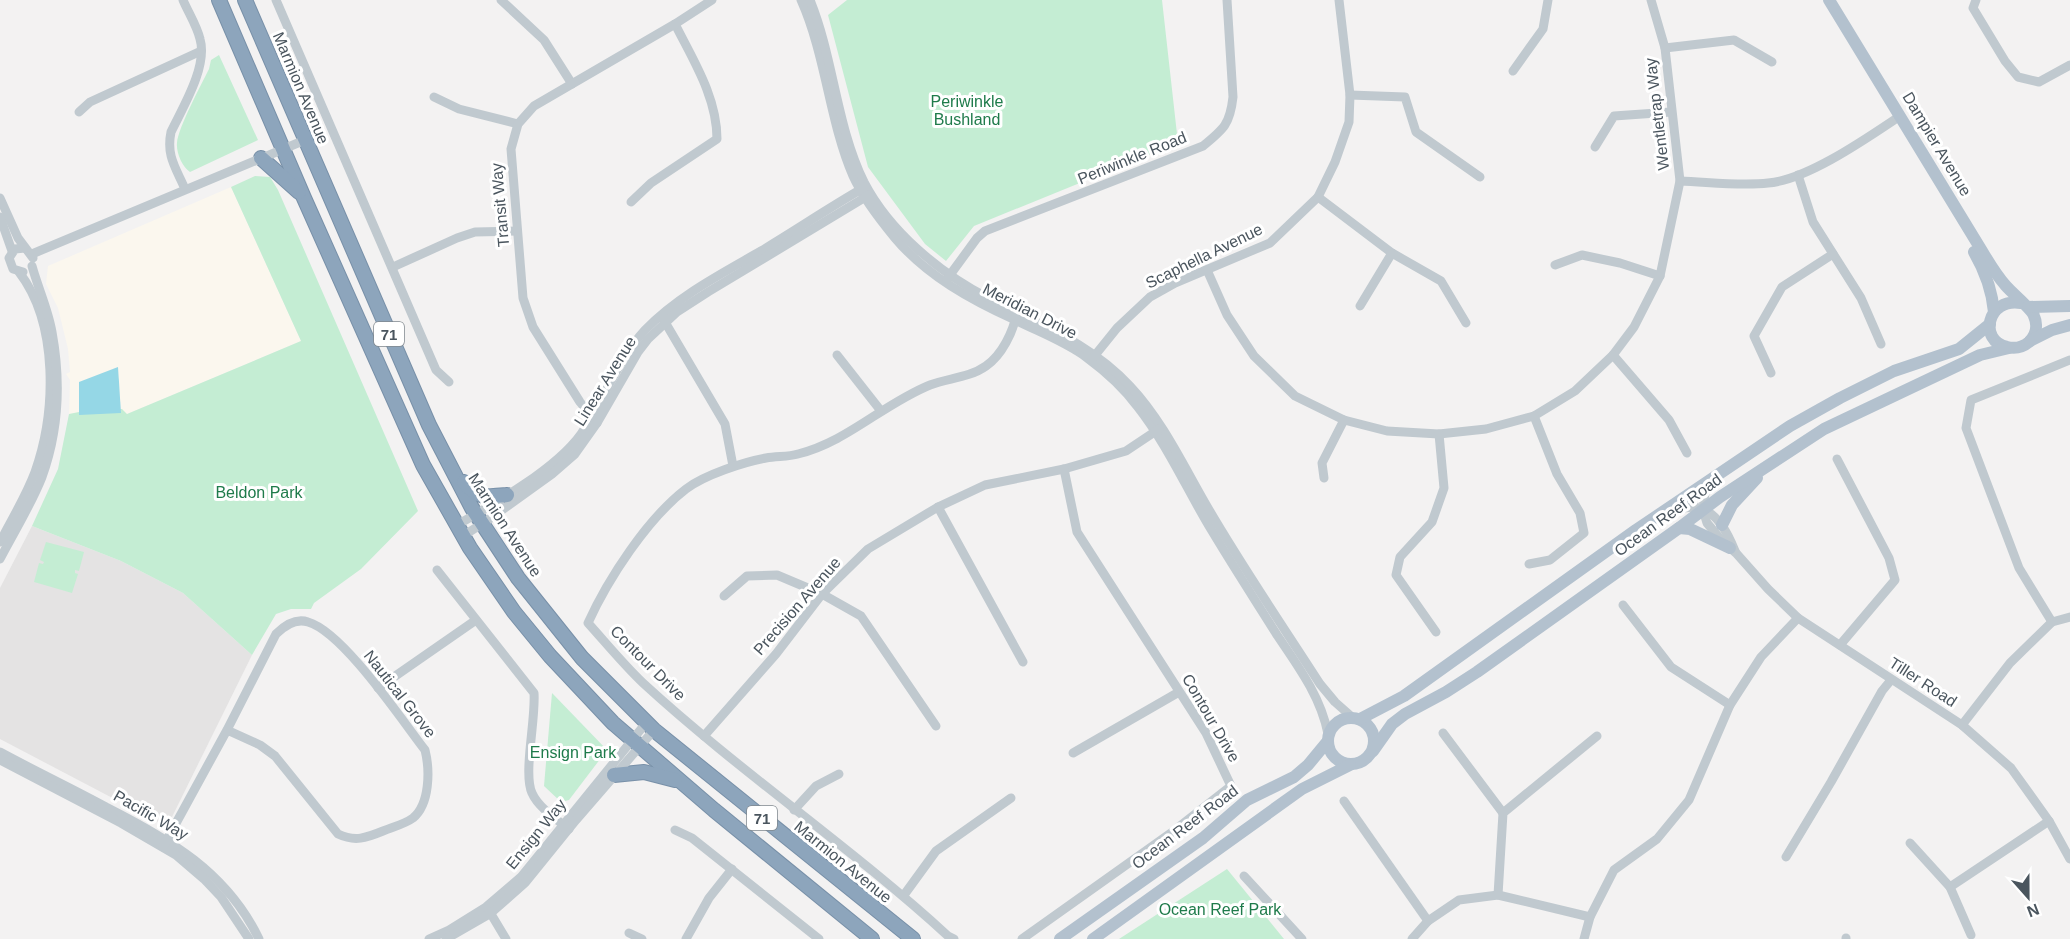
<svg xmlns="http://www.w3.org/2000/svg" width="2070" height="939" font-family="Arial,sans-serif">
<rect width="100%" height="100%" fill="#f3f2f2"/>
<polygon fill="#fbf7ee" points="231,187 301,341 127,414 69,414 70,380 66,374 70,372 68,349 58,308 46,284 48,266"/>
<polygon fill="#e4e3e3" points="32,526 121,561 183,593 252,655 170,821 162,824 0,739 0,588"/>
<g fill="#c4edd3">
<polygon points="847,0 1162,0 1178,143 974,226 946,261 925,244 868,167 828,15"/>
<path d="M219 55 258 140 190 172C182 167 176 152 177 143 178 128 201 85 209 69L211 60Z"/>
<polygon points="255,176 270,177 278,190 418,511 361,569 314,603 311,609 291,609 276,614 252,655 183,593 121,561 32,526 58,469 69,414 89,410 122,409 127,414 301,341 231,187"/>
<polygon points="46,542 84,552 79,571 75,570 75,573 78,574 72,593 34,582 39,563 43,564 44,562 40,560"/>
<polygon points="552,693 607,750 569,800 561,802 544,786"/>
<polygon points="1227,869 1284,939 1119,939"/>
</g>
<polygon fill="#95d7e6" points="118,367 121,413 79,415 79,382"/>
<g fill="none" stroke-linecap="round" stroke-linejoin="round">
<g stroke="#7890a8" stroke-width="16">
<g id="highway">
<polyline points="219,0 304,198 423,465 470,548 514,612 550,656 613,723 714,810 872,939"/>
<polyline points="245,0 429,425 472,508 518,578 582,658 654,730 913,939"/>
<polyline points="261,158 299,192"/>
<path d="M464 482C478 499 487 497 507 495"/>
<polyline points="614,775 644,772 675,780"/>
</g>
</g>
<g stroke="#c0c9cf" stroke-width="9">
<path d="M183 0C188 12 197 26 200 39 208 66 183 107 171 132 166 156 176 168 185 189"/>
<polyline points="276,0 436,370 449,382"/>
<polyline points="501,0 544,40 572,84"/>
<path d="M801 0C826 56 829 120 853 176 863 198 880 220 895 238 927 276 971 300 1015 320 1039 332 1064 341 1086 357 1105 371 1123 387 1137 406 1167 444 1187 490 1212 531 1233 566 1255 600 1277 635 1298 666 1321 697 1328 734"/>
<path d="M810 0C834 59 836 125 864 182 890 232 940 273 988 298 1040 325 1089 342 1130 386 1163 421 1184 467 1208 508 1243 568 1282 625 1320 684L1335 702 1352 717"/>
<polyline points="1976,0 1973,8 2005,61 2018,77 2039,82 2070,65"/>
<polyline points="1665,48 1734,40 1772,62"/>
<polyline points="1513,71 1543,29 1548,0"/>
<polyline points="1350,95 1405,97 1416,132 1480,177"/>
<polyline points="434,97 459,109 518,124"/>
<polyline points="79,112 90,102 201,51"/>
<polyline points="1595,147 1614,116 1671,112"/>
<polyline points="1798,175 1813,222 1861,298 1881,344"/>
<path d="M1680 181C1709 182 1740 186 1768 183 1807 180 1867 138 1900 116"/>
<polyline points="1318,197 1392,253 1441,281 1466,323"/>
<polyline points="0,198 18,238 33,258"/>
<path d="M631 202 651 183 717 139C717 97 693 60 675 24"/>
<polyline points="0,217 12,251"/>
<polyline points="32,254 305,140"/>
<polyline points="1555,265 1582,255 1620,263 1660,276"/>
<polyline points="393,267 457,238 475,232 517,231"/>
<polyline points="1207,270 1227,315 1254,356 1295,396 1344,420 1387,431 1439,434 1486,429 1534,416 1575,391 1613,355 1634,327 1660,276 1680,181 1665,48 1651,0"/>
<polyline points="23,272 13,269 9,258 15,249 25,248"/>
<path d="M947 279 977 238 985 231 1203 146C1224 129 1230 124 1233 97L1227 0"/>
<polyline points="1360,306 1392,253"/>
<polyline points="662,317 725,424 733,466"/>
<polyline points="837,355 881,411"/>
<polyline points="1613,355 1669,420 1687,453"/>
<polyline points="1092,359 1117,328 1150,297 1175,283 1270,243 1318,197 1335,162 1349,122 1350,95 1339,0"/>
<polyline points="1771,373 1754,336 1782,287 1833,254"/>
<polyline points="597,423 580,402 533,327 523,298 511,149 518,124 534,106 675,24 712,0"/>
<polyline points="1837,459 1889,558 1895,580 1840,645"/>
<polyline points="1324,478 1322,463 1344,420"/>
<polyline points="1709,481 1705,493 1703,510 1707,523 1722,541 1736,553 1768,589 1798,618 1962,725 2011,768 2049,821 2070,859"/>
<polyline points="938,507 1023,662"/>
<path d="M1666 511C1676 510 1690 505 1699 508 1718 513 1728 534 1735 551"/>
<path d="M457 525C494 504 556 469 581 434 604 401 617 360 645 330 678 296 721 274 761 251 796 230 830 207 865 187"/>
<polyline points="463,536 491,518 552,474 575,454 597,423 638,352 648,339 677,312 708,292 869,195"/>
<path d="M0 542C12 519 26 496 35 472 56 413 59 324 19 272"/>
<path d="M0 559C14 532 31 505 42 477 59 430 61 381 52 332 48 309 38 288 32 266"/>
<polyline points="1529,564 1550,560 1584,533 1580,513 1557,474 1534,416"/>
<path d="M437 570 534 693C536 719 523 774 532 793 538 807 556 819 569 829"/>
<polyline points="724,596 747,576 777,575 822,594 861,616 936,726"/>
<polyline points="1623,605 1671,667 1730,705"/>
<polyline points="2052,622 2019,568 1966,428 1971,400 2070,360"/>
<polyline points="1436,632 1396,575 1400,557 1432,522 1444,488 1439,434"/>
<polyline points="378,688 476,620"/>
<polyline points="1962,725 2010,663 2052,622 2070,617"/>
<polyline points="1443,733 1503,813"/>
<polyline points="704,736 776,654 822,594 868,549 938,507 985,485 1064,469 1126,451 1159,429"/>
<path d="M0 752C35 771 71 788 106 807 169 839 227 872 259 939"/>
<polyline points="1073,753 1179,692"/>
<polyline points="0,760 121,823 176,855 204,879 221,897 249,939"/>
<polyline points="1344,801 1428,921"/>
<polyline points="794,810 816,786 839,774"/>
<polyline points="675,830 692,838 819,939"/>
<polyline points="1910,843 1950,887 1971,935"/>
<path d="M163 847 227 730 276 634C284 626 296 618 308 622 343 632 401 719 425 750 430 770 430 804 413 818 405 824 393 827 383 831 366 838 355 842 338 834L275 756 260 745 227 730"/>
<polyline points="1786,857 1831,782 1882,691 1891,680"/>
<polyline points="1244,876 1302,939"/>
<polyline points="1950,887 2049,821"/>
<polyline points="904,895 936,851 1011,798"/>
<polyline points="1498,895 1503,813 1597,736"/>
<polyline points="488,909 506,939"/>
<polyline points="629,933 642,939"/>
<polyline points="1846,938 1846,939"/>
<polyline points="429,939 449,930 486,907 521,877 646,723"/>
<polyline points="446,939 491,913 525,883 576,820 654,730"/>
<polyline points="686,939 709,898 732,869"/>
<path d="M954 939 948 936C851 847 741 773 643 683 624 665 606 643 588 623 608 579 647 519 686 489 704 475 744 462 766 458 777 456 788 457 798 454 847 442 883 404 930 385 948 378 969 378 986 366 1002 355 1013 332 1017 313"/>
<polyline points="1022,939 1171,833 1231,786 1206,733 1077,532 1064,469"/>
<polyline points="1412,939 1428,921 1459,900 1498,895 1590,917"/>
<polyline points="1584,939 1590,917 1614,870 1657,839 1689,800 1730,705 1761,657 1798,618"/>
</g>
<g stroke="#b3c1ce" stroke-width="12">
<path d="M1829 0 1982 251C1989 263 1997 276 2006 286 2013 294 2032 309 2034 316 2038 325 2036 335 2029 342 2023 347 2015 349 2007 347 1978 341 1987 297 2021 303"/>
<path d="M1974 252C1985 271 1992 290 1994 312"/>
<polyline points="2028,307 2070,306"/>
<polyline points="2030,341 2052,330 2070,325"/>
<polyline points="1722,525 1732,505 1757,478"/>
<polyline points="1679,528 1690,529 1730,548"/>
<circle cx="1351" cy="741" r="23"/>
<polyline points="1360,719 1404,696 1636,530 1790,426 1840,398 1894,371 1959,349 1990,324"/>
<polyline points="1373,751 1392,724 1405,714 1446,692 1477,672 1679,528 1720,497 1824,429 1980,355 2009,348"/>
<polyline points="1060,939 1203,838 1247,800 1294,777 1308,765 1327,742"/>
<polyline points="1093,939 1302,789 1350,765"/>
</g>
<use href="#highway" stroke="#8da5bc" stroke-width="14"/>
</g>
<g text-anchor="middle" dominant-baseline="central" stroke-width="6" stroke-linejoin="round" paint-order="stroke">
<g fill="#fff" stroke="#80888e" stroke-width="1.5">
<rect x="374" y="322" width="30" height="24" rx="4.5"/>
<rect x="747" y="806" width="30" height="24" rx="4.5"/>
</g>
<g font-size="15" font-weight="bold" fill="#4a555e">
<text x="389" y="334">71</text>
<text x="762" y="818">71</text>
</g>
<g font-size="16" fill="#4a555e" stroke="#fff">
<text transform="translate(301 88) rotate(67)">Marmion Avenue</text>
<text transform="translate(1657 114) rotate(-97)">Wentletrap Way</text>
<text transform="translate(1937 144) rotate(59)">Dampier Avenue</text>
<text transform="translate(1132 158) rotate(-22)">Periwinkle Road</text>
<text transform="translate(500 205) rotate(-95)">Transit Way</text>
<text transform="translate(1204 256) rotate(-26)">Scaphella Avenue</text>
<text transform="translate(1030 311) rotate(27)">Meridian Drive</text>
<text transform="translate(605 381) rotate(-58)">Linear Avenue</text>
<text transform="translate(1668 515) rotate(-36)">Ocean Reef Road</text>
<text transform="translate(505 525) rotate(57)">Marmion Avenue</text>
<text transform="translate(797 606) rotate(-49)">Precision Avenue</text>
<text transform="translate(648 663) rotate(45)">Contour Drive</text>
<text transform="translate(1923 682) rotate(33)">Tiller Road</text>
<text transform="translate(400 694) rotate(52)">Nautical Grove</text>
<text transform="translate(1211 718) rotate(60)">Contour Drive</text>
<text transform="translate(151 815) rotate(30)">Pacific Way</text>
<text transform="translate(1185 827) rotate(-37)">Ocean Reef Road</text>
<text transform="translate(536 834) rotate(-51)">Ensign Way</text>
<text transform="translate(843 862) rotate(39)">Marmion Avenue</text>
</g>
<g font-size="16" fill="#1f7b4b" stroke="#fff">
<text x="967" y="101">Periwinkle<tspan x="967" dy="18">Bushland</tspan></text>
<text x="259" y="492">Beldon Park</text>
<text x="573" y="752">Ensign Park</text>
<text x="1220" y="909">Ocean Reef Park</text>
</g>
</g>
<g transform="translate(2028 897) rotate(159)" stroke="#ffffff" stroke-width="4.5" paint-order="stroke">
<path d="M0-4.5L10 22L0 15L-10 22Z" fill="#4a555e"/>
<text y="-9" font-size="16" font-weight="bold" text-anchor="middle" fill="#4a555e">N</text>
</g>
</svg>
